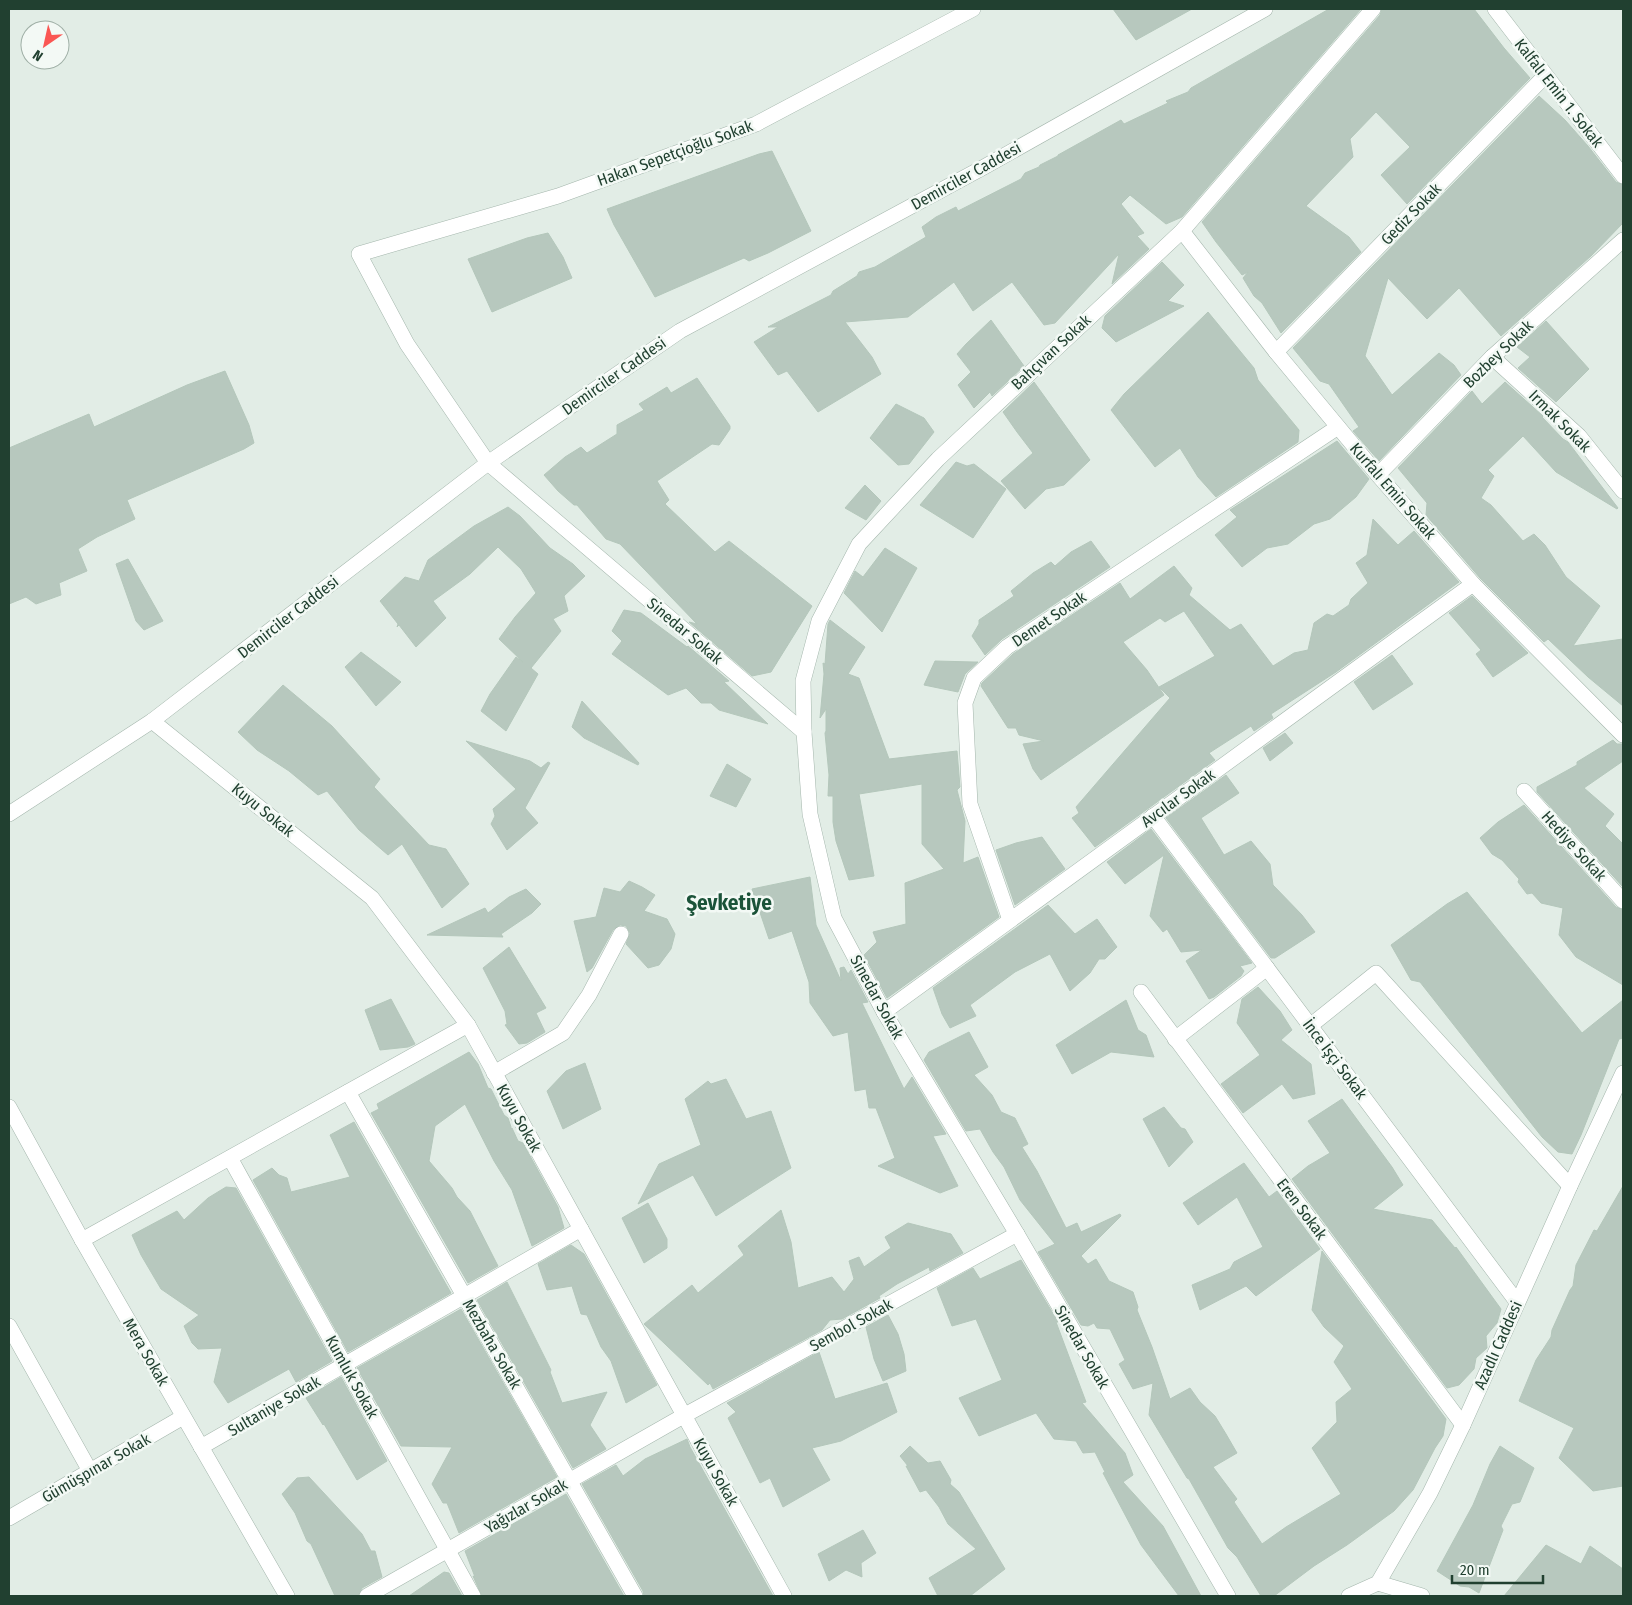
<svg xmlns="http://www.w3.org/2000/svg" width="1632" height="1605" font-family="'Fira Sans Condensed',sans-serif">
<rect width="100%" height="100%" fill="#e2ede6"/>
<g fill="#b7c8be" stroke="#b4c7bb">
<polygon points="1113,9 1192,9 1136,40"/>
<polygon points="1329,9 1361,9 1182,217 1166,224 1130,195 1121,204 1144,233 1137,236 1149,249 1112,284 1119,254 1055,323 1044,325 1012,282 973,311 954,282 908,317 845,322 872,357 881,374 818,412 787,371 778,375 754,342 778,327 768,327 831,295 833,291 857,276 859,272 875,267 926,237 922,227 936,217 956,207 958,211 1021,179 1025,173 1039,167 1040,165 1058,156 1058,155 1121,120 1124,124 1168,103 1166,101 1188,92 1191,88"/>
<polygon points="1382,9 1474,9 1504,48 1530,78 1407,204 1381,175 1410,147 1376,112 1350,139 1353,157 1306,206 1349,237 1361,252 1281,333 1262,303 1254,296 1243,278 1248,272 1242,275 1216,242 1202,222 1380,15"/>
<polygon points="1539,96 1565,120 1588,146 1616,182 1623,185 1623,223 1591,256 1501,336 1459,288 1427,319 1388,278 1365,356 1392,395 1439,353 1454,365 1461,375 1379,461 1353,431 1359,427 1329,384 1320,381 1293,348"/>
<polygon points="772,151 811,231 768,253 749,261 744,258 655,297 614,225 607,209 759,154"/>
<polygon points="548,233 563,257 572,278 492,312 468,259 527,238"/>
<polygon points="1162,262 1184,285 1168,301 1184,306 1116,342 1102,328 1105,316"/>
<polygon points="1208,312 1254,368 1258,380 1299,430 1298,442 1216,497 1198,477 1180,448 1155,467 1111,410 1124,394"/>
<polygon points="991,320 1024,366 992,396 990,392 974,408 958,385 971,372 957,354 966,344"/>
<polygon points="1546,321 1589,369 1556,402 1518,368 1530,357 1517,347"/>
<polygon points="225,371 249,425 254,443 244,449 127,500 135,519 97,537 78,549 87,571 59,583 61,595 36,604 26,597 9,604 9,448 89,414 94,427 187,385"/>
<polygon points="697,378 730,426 730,429 719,445 712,444 657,481 669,500 665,504 715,552 729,541 812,606 771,672 752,676 689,622 697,624 620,544 606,539 577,505 574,505 558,491 544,475 565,457 581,447 587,453 617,434 617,425 644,410 639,404 667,387 671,393"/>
<polygon points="1034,382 1090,460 1064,485 1046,489 1025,509 1001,481 1033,453 1017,432 1003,412"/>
<polygon points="1505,382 1543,416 1542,417 1563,439 1568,442 1618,508 1617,509 1556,472 1523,436 1488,470 1494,476 1481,498 1491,505 1523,541 1534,534 1545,545 1566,577 1600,606 1573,646 1623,639 1623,706 1588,677 1548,639 1544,642 1480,578 1426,515 1427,503 1398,468 1472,391 1482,404"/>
<polygon points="896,404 924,418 934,432 909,464 898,465 870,438"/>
<polygon points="1337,441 1369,479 1356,497 1330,519 1314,524 1288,544 1267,548 1242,567 1215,535 1237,517 1230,510"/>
<polygon points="956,462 967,466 974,464 1006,489 973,538 920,505"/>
<polygon points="865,485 881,501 866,520 845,508"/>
<polygon points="508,507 520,516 550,548 573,564 585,576 564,596 568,611 553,619 561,631 531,668 538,674 506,731 481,711 490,694 516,657 523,662 499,639 515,617 536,593 521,569 498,547 470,574 433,601 446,618 416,647 399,625 397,627 398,624 380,601 405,577 419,581 428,560 474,526"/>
<polygon points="1373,519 1398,545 1414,531 1459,582 1336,672 1271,714 1273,718 1254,731 1251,726 1209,753 1215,760 1095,847 1072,818 1079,813 1076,807 1170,698 1159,687 1215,656 1184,611 1165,622 1160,618 1123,642 1147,670 1164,695 1041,780 1033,769 1023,744 1044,741 1019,735 1016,728 1008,728 981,686 982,683 1013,654 1120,583 1130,599 1174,566 1192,588 1189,595 1230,630 1241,624 1273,666 1294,653 1308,650 1314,623 1327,614 1333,616 1349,605 1351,599 1368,583 1356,563 1367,555"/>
<polygon points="1091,541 1110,567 1002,639 985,655 972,636 979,624 979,620 1014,596 1011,591 1033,573 1051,562 1055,566 1071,552"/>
<polygon points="885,548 917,568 882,632 844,593 855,571 863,577"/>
<polygon points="128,559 163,621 144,630 136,621 116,564"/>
<polygon points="1472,596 1528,653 1493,677 1476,654 1481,650 1449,613"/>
<polygon points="624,610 641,613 687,647 688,646 729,681 724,682 768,724 719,710 711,703 701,703 686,688 668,695 612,654 622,641 612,631"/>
<polygon points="830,620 865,647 848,674 859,678 889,759 957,751 960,787 957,790 965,821 963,863 978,857 999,917 887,998 864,955 877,942 873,932 906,924 905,883 944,869 922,844 922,784 859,794 874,876 849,880 836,841 833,822 833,796 828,796 829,775 825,733 826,731 826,709 820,718 824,674 823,663 825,664 828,624"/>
<polygon points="361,652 401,682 376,706 345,667"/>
<polygon points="1392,655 1413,684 1373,710 1354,682"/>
<polygon points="935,661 974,662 978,662 965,674 958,692 924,685"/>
<polygon points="283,685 332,726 380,779 374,787 429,845 446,849 469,884 442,908 402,844 388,855 359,830 327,791 318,795 289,771 257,750 238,732"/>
<polygon points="582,701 639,763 638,765 584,738 572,727"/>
<polygon points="1285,733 1293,743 1270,761 1263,748"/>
<polygon points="1613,740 1617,744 1623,744 1623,761 1584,788 1614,814 1605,826 1623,844 1623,887 1537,792 1537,787 1577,765 1577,762"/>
<polygon points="466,741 530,761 541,768 548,762 550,763 525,808 538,823 507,850 491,824 495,816 493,809 516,789"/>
<polygon points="727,764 751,779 736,807 710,796"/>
<polygon points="1226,775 1239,793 1201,818 1224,855 1251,841 1270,864 1273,885 1302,915 1315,932 1275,958 1271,958 1166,818"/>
<polygon points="1524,805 1616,907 1623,910 1623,985 1576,957 1559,935 1563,908 1541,903 1532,893 1527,894 1518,882 1519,879 1502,860 1492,854 1480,838 1498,822"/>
<polygon points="1151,829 1252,963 1240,966 1244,971 1241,976 1214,997 1209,999 1186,961 1202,950 1181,952 1167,929 1163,932 1150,916 1164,855 1125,884 1107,862"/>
<polygon points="1042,837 1065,869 1015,905 996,850 1016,843"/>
<polygon points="810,877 816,925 841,981 840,968 844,967 848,974 851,970 868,1002 862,1003 904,1089 912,1077 946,1134 933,1136 958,1186 940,1193 878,1166 895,1158 876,1108 869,1108 866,1089 855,1091 848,1032 833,1036 810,1003 809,982 792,931 769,939 752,889"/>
<polygon points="629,881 642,887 655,895 644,911 667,919 675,934 671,949 659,965 648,968 626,944 630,933 626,926 620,925 613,930 592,968 587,972 574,921 596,917 604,888 620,892"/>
<polygon points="526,889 541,904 532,913 501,934 503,937 427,935 485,908 488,913 509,897"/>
<polygon points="1467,892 1582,1033 1623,1000 1623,1038 1619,1039 1581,1135 1572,1154 1558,1152 1542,1137 1420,982 1411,980 1391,945 1447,904"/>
<polygon points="1048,905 1075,934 1097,919 1117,947 1105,959 1099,959 1090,973 1070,991 1050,954 1015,972 970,1005 976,1016 950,1028 942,1014 933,988"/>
<polygon points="509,947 546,1008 536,1013 545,1032 527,1043 519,1044 505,1025 507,1024 505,1011 483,968"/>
<polygon points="1258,987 1280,1011 1292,1030 1281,1040 1311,1064 1315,1094 1293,1099 1282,1084 1243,1113 1221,1084 1260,1055 1237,1023 1242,999"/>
<polygon points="391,999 415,1044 408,1047 380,1050 365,1010"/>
<polygon points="1126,1000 1138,1030 1146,1035 1154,1057 1111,1052 1072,1074 1056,1045"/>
<polygon points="969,1032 988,1067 974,1075 992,1095 1001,1112 1015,1118 1028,1144 1022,1147 1037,1171 1066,1228 1077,1223 1081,1232 1120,1214 1121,1216 1081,1256 1088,1264 1096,1259 1109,1281 1133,1292 1138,1307 1137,1310 1152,1347 1170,1399 1190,1388 1200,1402 1215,1416 1226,1434 1237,1453 1213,1467 1237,1499 1234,1502 1262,1544 1286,1527 1341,1494 1312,1448 1337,1422 1336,1402 1352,1389 1334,1362 1344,1346 1324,1327 1312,1310 1322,1251 1446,1419 1443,1436 1435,1448 1413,1490 1394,1511 1347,1545 1314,1566 1274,1596 1261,1596 1237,1557 1228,1548 1189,1479 1187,1478 1149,1415 1153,1383 1133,1389 1119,1364 1125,1360 1110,1329 1097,1328 1094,1323 1088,1326 1081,1325 1038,1252 1055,1244 1020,1200 1004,1167 993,1152 980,1129 966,1131 924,1060 929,1052"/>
<polygon points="469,1052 478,1064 488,1088 491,1089 504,1115 508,1118 511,1127 511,1129 512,1128 518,1141 523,1143 558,1207 564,1228 532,1246 512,1190 494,1161 465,1104 435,1126 429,1161 452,1188 457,1197 470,1211 498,1266 468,1283 371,1113 379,1109 377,1104"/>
<polygon points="585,1063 601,1109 563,1129 547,1091 566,1071"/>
<polygon points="726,1079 746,1119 771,1111 791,1168 716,1216 693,1175 638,1204 659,1164 701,1145 685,1099 708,1081 711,1084"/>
<polygon points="1342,1099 1392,1167 1403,1185 1373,1209 1432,1220 1455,1248 1456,1247 1501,1309 1497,1323 1486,1336 1487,1348 1476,1358 1474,1369 1459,1385 1447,1388 1292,1179 1308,1166 1330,1153 1308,1121"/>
<polygon points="1164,1107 1181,1128 1185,1129 1193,1142 1169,1167 1143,1119"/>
<polygon points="354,1122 451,1293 348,1352 253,1180 272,1168 279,1175 287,1178 291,1192 350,1177 330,1135"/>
<polygon points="1244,1163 1269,1197 1277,1191 1320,1249 1256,1296 1246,1286 1200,1310 1192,1285 1230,1269 1234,1262 1263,1247 1237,1197 1198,1225 1183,1203"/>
<polygon points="1623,1186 1623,1486 1593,1491 1559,1458 1574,1428 1519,1401 1536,1360 1551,1337 1552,1330 1570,1290 1573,1286 1576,1265 1594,1230 1597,1231"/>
<polygon points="226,1187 236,1188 332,1361 296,1382 289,1369 228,1403 214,1382 222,1348 198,1349 192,1343 184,1326 199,1315 161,1289 141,1255 132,1235 177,1211 184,1220 208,1198"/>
<polygon points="648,1203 667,1239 667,1248 644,1263 622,1218"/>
<polygon points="781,1210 791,1242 798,1288 832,1277 844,1292 854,1279 849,1261 859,1257 864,1267 891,1248 885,1237 908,1223 951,1234 963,1253 930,1271 929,1267 897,1284 879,1296 880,1298 842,1319 830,1320 822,1330 713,1389 710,1383 708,1385 644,1324 692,1285 698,1293 744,1255 738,1246"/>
<polygon points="571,1245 584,1254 657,1385 626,1403 611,1361 601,1347 587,1315 581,1314 572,1286 547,1290 538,1264"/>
<polygon points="1021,1260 1058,1322 1056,1322 1086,1402 1082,1403 1125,1453 1133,1475 1123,1482 1163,1526 1201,1596 1179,1596 1141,1545 1103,1473 1105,1472 1095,1452 1083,1453 1076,1441 1054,1439 1036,1413 979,1436 959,1398 1002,1380 976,1319 952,1326 937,1288 973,1268 980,1279"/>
<polygon points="507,1282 551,1370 550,1372 562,1403 607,1392 590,1425 606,1449 573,1468 477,1300"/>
<polygon points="461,1309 557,1477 459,1533 447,1503 443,1503 432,1484 452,1447 401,1446 357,1368"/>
<polygon points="888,1315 898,1334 904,1354 906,1371 883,1381 874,1359 866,1327"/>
<polygon points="819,1352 835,1399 887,1383 897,1412 841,1441 812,1448 830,1480 783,1507 770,1478 760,1483 728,1418 736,1412 727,1403"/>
<polygon points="341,1377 386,1459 387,1461 357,1480 324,1424 323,1425 306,1398"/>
<polygon points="687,1439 690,1447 773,1596 644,1596 643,1591 582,1484 616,1465 623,1476 645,1459"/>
<polygon points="910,1446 928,1463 940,1461 951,1480 950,1484 959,1492 1005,1569 970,1596 938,1596 929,1578 976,1549 948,1524 939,1507 926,1490 920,1492 906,1466 908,1466 900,1456"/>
<polygon points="1500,1446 1534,1468 1520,1502 1512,1504 1501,1526 1503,1530 1479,1593 1469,1587 1460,1586 1437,1571 1473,1505 1490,1464"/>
<polygon points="309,1477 362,1534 371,1551 375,1551 382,1577 362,1588 358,1596 335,1596 311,1544 307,1541 295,1513 282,1494 297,1478"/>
<polygon points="566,1494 624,1596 482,1596 473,1576 475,1577 465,1551"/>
<polygon points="863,1530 876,1553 861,1563 862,1577 846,1570 829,1581 818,1554"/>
<polygon points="1546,1545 1581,1564 1590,1546 1623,1569 1623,1596 1504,1596"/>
<polygon points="444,1572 449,1573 462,1596 409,1596"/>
</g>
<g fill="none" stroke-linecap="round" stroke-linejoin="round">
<g stroke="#a4b6ac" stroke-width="16">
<g id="minor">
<polyline points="973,9 756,124 558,196 359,254 407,344 488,463 804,732 810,814 834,918 884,1012 1017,1234 1228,1596"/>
<polyline points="1495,9 1623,176"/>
<polyline points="1182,231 1276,352 1378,475 1473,584 1623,735"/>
<polyline points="1276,352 1545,76"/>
<polyline points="1492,357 1579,436 1623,491"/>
<polyline points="1378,475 1492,357 1623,240"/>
<polyline points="152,721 372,898 468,1025 784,1596"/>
<polyline points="804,732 803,681 819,621 859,544 938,459 1182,231 1373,9"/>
<polyline points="1524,791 1623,901"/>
<polyline points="1153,816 1517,1302"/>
<polyline points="1010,920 970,804 965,703 974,678 1007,647 1338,427"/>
<polyline points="1141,992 1463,1425"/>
<polyline points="884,1012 1473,584"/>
<polyline points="1310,1026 1376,973 1570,1186"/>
<polyline points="1175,1039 1267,968"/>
<polyline points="494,1073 563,1033 589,995 621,934"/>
<polyline points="348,1092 635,1596"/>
<polyline points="9,1107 82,1240 287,1596"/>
<polyline points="230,1158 473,1596"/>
<polyline points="82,1240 468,1025"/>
<polyline points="9,1326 90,1471"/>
<polyline points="201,1447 581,1229"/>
<polyline points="9,1518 183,1417"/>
<polyline points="1378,1583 1422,1596"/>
<polyline points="367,1596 685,1415 1017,1234"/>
</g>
</g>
<g stroke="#a4b6ac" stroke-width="16">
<g id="tertiary">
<polyline points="9,814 152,721 488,463 680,331 984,167 1265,9"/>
<polyline points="1349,1596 1378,1583 1430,1493 1463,1425 1570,1186 1623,1073"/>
</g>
</g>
<use href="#minor" stroke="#fff" stroke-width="15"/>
<use href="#tertiary" stroke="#fff" stroke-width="15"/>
</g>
<g text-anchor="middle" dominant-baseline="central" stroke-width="5" stroke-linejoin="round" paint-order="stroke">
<g font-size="16" fill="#214030" stroke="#f3f9f5">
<text transform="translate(1559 93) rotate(52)">Kalfalı Emin 1. Sokak</text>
<text transform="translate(675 153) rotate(-20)">Hakan Sepetçioğlu Sokak</text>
<text transform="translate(966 176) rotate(-29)">Demirciler Caddesi</text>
<text transform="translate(1411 214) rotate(-46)">Gediz Sokak</text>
<text transform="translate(1051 352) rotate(-43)">Bahçıvan Sokak</text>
<text transform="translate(1498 354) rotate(-44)">Bozbey Sokak</text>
<text transform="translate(614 376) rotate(-35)">Demirciler Caddesi</text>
<text transform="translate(1560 421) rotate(45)">Irmak Sokak</text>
<text transform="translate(1393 491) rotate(49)">Kurfalı Emin Sokak</text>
<text transform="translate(288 617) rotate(-38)">Demirciler Caddesi</text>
<text transform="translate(1049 619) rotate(-34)">Demet Sokak</text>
<text transform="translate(685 631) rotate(40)">Sinedar Sokak</text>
<text transform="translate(1178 798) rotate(-36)">Avcılar Sokak</text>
<text transform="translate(263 810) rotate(39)">Kuyu Sokak</text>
<text transform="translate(1574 846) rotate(48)">Hediye Sokak</text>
<text transform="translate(877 997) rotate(61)">Sinedar Sokak</text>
<text transform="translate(1335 1059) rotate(53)">İnce İşçi Sokak</text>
<text transform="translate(519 1118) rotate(61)">Kuyu Sokak</text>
<text transform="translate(1302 1209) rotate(53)">Eren Sokak</text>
<text transform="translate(851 1325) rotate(-29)">Sembol Sokak</text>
<text transform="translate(492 1344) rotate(60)">Mezbaha Sokak</text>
<text transform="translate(1498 1345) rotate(-66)">Azadlı Caddesi</text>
<text transform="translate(1082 1347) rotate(60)">Sinedar Sokak</text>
<text transform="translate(146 1352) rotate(60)">Mera Sokak</text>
<text transform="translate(352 1377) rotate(61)">Kumluk Sokak</text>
<text transform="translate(274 1406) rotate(-30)">Sultaniye Sokak</text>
<text transform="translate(96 1468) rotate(-30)">Gümüşpınar Sokak</text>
<text transform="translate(716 1472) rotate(61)">Kuyu Sokak</text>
<text transform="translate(526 1506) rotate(-30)">Yağızlar Sokak</text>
</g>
<g font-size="21" font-weight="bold" fill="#1b5339" stroke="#f3f9f5">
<text x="729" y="903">Şevketiye</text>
</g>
</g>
<rect width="1632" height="1605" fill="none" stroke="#214030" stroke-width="20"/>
<g transform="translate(45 45) rotate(214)"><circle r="24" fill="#f3f9f5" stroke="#9fafa6"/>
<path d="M0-4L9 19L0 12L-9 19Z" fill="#fa5653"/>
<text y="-8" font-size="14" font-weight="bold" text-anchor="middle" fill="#214030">N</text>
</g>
<path d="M1452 1575v8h91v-8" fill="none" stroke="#214030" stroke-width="2.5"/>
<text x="1460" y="1575" font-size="15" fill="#214030" stroke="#f3f9f5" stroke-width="4" paint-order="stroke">20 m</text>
</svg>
